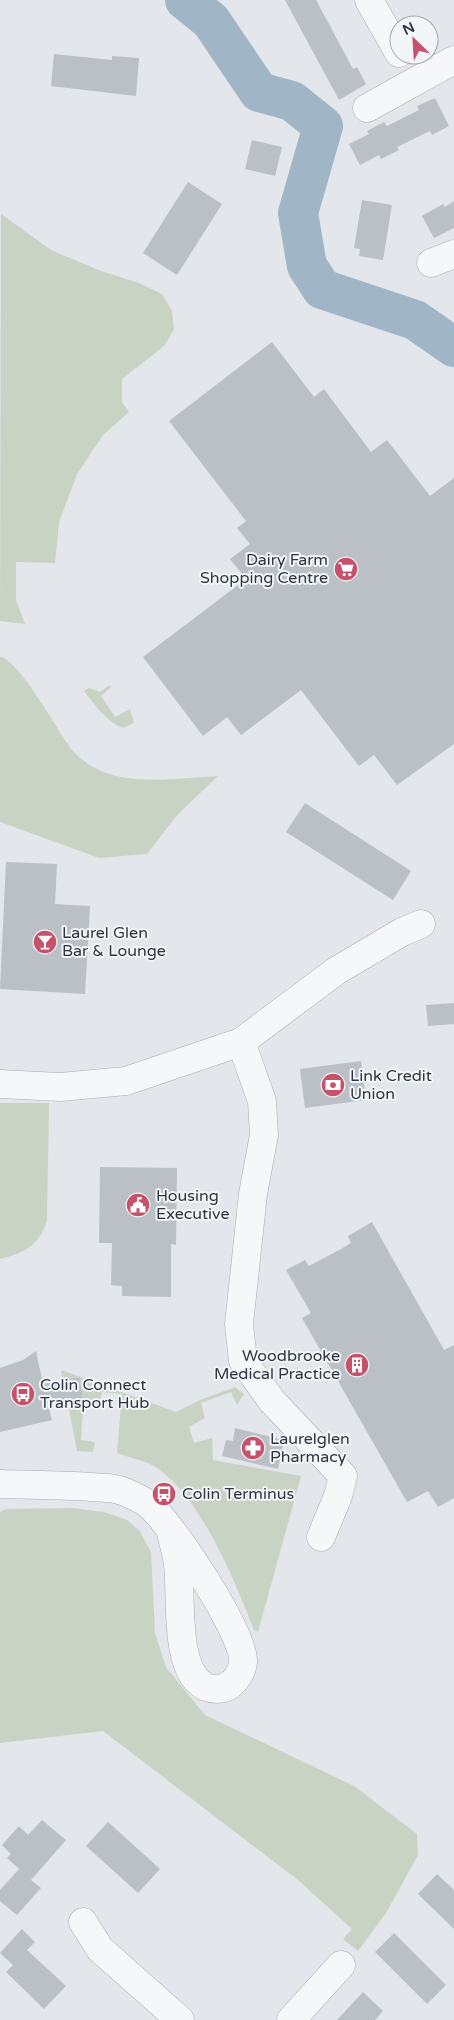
<svg xmlns="http://www.w3.org/2000/svg" width="454" height="2020" font-family="'Varela Round',sans-serif">
<rect width="100%" height="100%" fill="#e3e6ea"/>
<g fill="#c9d3c4">
<polygon points="1,214 51,250 101,271 139,283 162,294 172,311 174,329 164,346 122,379 122,402 129,412 103,435 77,474 59,522 55,563 16,562 16,600 25,624 0,621"/>
<path d="M0 657C18 658 59 733 72 750 77 756 86 763 93 767 129 787 178 778 218 776L178 814 147 854 99 858 0 822Z"/>
<path d="M110 685 111 687 101 696 115 717 130 709 134 723 123 728C105 720 96 706 84 691L89 688 100 692Z"/>
<path d="M0 1103H49L47 1220C40 1245 24 1253 0 1259Z"/>
<path d="M61 1370 176 1412 200 1400 235 1387 244 1394 237 1405 231 1392 201 1403 205 1418 189 1427 194 1443 212 1438 213 1460 301 1476 258 1632 254 1630C235 1581 198 1489 150 1464 140 1459 127 1457 117 1453L122 1394 102 1392 99 1408 83 1407 81 1440 95 1442 93 1452 77 1451 68 1404 83 1397 78 1377 62 1380Z"/>
<polygon points="72,1508 104,1512 127,1520 139,1530 151,1552 155,1633 166,1667 205,1715 354,1786 417,1834 418,1855 386,1913 358,1951 343,1939 352,1929 298,1880 103,1731 0,1743 0,1512 6,1509"/>
</g>
<g fill="none" stroke-linecap="round" stroke-linejoin="round">
<polyline stroke="#a0b6c7" stroke-width="40" points="185,0 211,21 259,92 292,101 323,126 298,213 307,266 322,289 415,320 454,347"/>
</g>
<g fill="#bac0c6">
<polygon points="285,0 316,0 353,69 357,67 366,84 339,100"/>
<polygon points="54,54 112,60 112,56 139,58 136,96 51,86"/>
<polygon points="435,98 449,126 432,135 430,131 397,147 399,150 381,159 379,155 360,165 349,144 369,134 367,131 384,122 387,126 419,110 417,106"/>
<polygon points="252,140 282,147 275,176 245,169"/>
<polygon points="188,182 222,204 177,275 143,253"/>
<polygon points="362,200 392,205 383,260 359,256 360,249 354,248"/>
<polygon points="454,201 454,228 434,238 422,216 443,204 445,207"/>
<polygon points="272,342 314,397 324,389 371,452 387,440 430,496 454,478 454,744 397,785 374,755 359,766 301,690 241,735 227,717 203,736 143,657 246,579 230,559 250,544 237,528 246,521 169,421"/>
<polygon points="305,803 411,871 393,900 286,832"/>
<polygon points="6,862 57,864 55,904 90,906 85,994 0,989"/>
<polygon points="454,1003 454,1024 428,1026 426,1005"/>
<polygon points="361,1061 366,1100 305,1108 300,1069"/>
<polygon points="100,1167 177,1168 176,1245 171,1244 171,1297 122,1296 122,1286 111,1285 112,1243 99,1243"/>
<polygon points="372,1222 444,1350 454,1345 454,1498 438,1507 428,1491 407,1502 302,1318 311,1313 286,1270 305,1260 309,1266 341,1249 351,1243 348,1236"/>
<polygon points="36,1351 43,1384 79,1377 83,1398 48,1404 52,1420 0,1432 0,1368 23,1360"/>
<polygon points="235,1428 284,1440 278,1469 222,1456 226,1440 233,1441"/>
<polygon points="42,1820 66,1840 31,1880 41,1888 17,1915 0,1901 0,1890 19,1869 25,1874 7,1858 11,1854 2,1845 19,1826 28,1835"/>
<polygon points="108,1822 160,1869 138,1893 86,1846"/>
<polygon points="437,1874 454,1890 454,1929 418,1894"/>
<polygon points="22,1929 35,1942 27,1950 66,1986 44,2009 6,1972 13,1965 0,1953"/>
<polygon points="394,1933 446,1985 427,2004 375,1952"/>
<polygon points="363,1992 383,2011 375,2020 337,2020"/>
</g>
<g fill="none" stroke-linecap="round" stroke-linejoin="round">
<g stroke="#a8adb4" stroke-width="29">
<g id="street">
<polyline points="369,0 399,53"/>
<polyline points="367,108 454,60"/>
<polyline points="431,263 454,254"/>
<polyline points="241,1042 262,1101 264,1135 253,1194 239,1324 243,1361 272,1401 343,1476 338,1496 321,1537"/>
<polyline points="0,1084 60,1087 126,1081 241,1042 336,971 402,932 421,924"/>
<path d="M0 1484C30 1485 61 1485 91 1487 102 1488 115 1487 125 1492 132 1495 141 1499 148 1504 171 1522 245 1634 243 1662 242 1671 238 1678 231 1684 224 1690 214 1690 206 1687 173 1672 182 1594 178 1565 177 1554 173 1543 171 1532"/>
<polyline points="83,1922 100,1949 180,2020"/>
<polyline points="291,2020 341,1965"/>
</g>
</g>
<use href="#street" stroke="#f5f7f8" stroke-width="28"/>
</g>
<defs>
<g id="supermarket-disc" transform="scale(1.25)"><circle r="9.5" fill="#c6516a" stroke="#f2f5f7"/><path d="M-6-5.5h2.5l.6 2H6L4.5 2H-2.5L-4.4-4H-6ZM-1.5 3.2a1.3 1.3 0 1 0 .1 0ZM3 3.2a1.3 1.3 0 1 0 .1 0Z" fill="#fff"/></g>
<g id="bar-disc" transform="scale(1.25)"><circle r="9.5" fill="#c6516a" stroke="#f2f5f7"/><path d="M-6-5H6L.8 .8V4.5H3.5V6h-7V4.5H-.8V.8Z" fill="#fff"/></g>
<g id="bank-disc" transform="scale(1.25)"><circle r="9.5" fill="#c6516a" stroke="#f2f5f7"/><path d="M-6-4H6V4H-6ZM0-2.3a2.3 2.3 0 1 0 0 4.6a2.3 2.3 0 1 0 0-4.6Z" fill="#fff"/></g>
<g id="civic-disc" transform="scale(1.25)"><circle r="9.5" fill="#c6516a" stroke="#f2f5f7"/><path d="M-.6-6.5H3V-4.5H.6V-3L4-1V1h2V6H-6V1h2V-1L-.6-3ZM-1.2 2.5V6h2.4V2.5Z" fill="#fff"/></g>
<g id="building-disc" transform="scale(1.25)"><circle r="9.5" fill="#c6516a" stroke="#f2f5f7"/><path d="M-4-6H4V6H1V3H-1V6H-4ZM-2.5-4.3h1.7v1.8h-1.7ZM.8-4.3h1.7v1.8H.8ZM-2.5-1h1.7V.8h-1.7ZM.8-1h1.7V.8H.8Z" fill="#fff"/></g>
<g id="bus-disc" transform="scale(1.25)"><circle r="9.5" fill="#c6516a" stroke="#f2f5f7"/><path d="M-5-6H5V4H4V6H2V4H-2V6H-4V4H-5ZM-3.5-4V0h7V-4ZM-3.5 1.2v1.5H-2V1.2ZM2 1.2v1.5H3.5V1.2Z" fill="#fff"/></g>
<g id="pharmacy-disc" transform="scale(1.25)"><circle r="9.5" fill="#c6516a" stroke="#f2f5f7"/><path d="M-2-6h4v4h4v4h-4v4h-4v-4h-4v-4h4Z" fill="#fff"/></g>
</defs>
<g fill-rule="evenodd">
<use href="#supermarket-disc" x="346" y="569"/>
<use href="#bar-disc" x="45" y="942"/>
<use href="#bank-disc" x="333" y="1085"/>
<use href="#civic-disc" x="138" y="1205"/>
<use href="#building-disc" x="357" y="1365"/>
<use href="#bus-disc" x="23" y="1394"/>
<use href="#pharmacy-disc" x="253" y="1448"/>
<use href="#bus-disc" x="164" y="1494"/>
</g>
<g text-anchor="middle" dominant-baseline="central" stroke-width="4" stroke-linejoin="round" paint-order="stroke">
<g font-size="16" fill="#2c3541" stroke="#f2f5f7" text-anchor="start">
<text x="328" y="560" text-anchor="end">Dairy Farm<tspan x="328" dy="18">Shopping Centre</tspan></text>
<text x="62" y="933">Laurel Glen<tspan x="62" dy="18">Bar &amp; Lounge</tspan></text>
<text x="350" y="1076">Link Credit<tspan x="350" dy="18">Union</tspan></text>
<text x="156" y="1196">Housing<tspan x="156" dy="18">Executive</tspan></text>
<text x="340" y="1356" text-anchor="end">Woodbrooke<tspan x="340" dy="18">Medical Practice</tspan></text>
<text x="40" y="1385">Colin Connect<tspan x="40" dy="18">Transport Hub</tspan></text>
<text x="270" y="1439">Laurelglen<tspan x="270" dy="18">Pharmacy</tspan></text>
<text x="182" y="1494">Colin Terminus</text>
</g>
</g>
<g transform="translate(414 40) rotate(335)"><circle r="24" fill="#f2f5f7" stroke="#a3a8ae"/>
<path d="M0-4L9 19L0 12L-9 19Z" fill="#c6516a"/>
<text y="-8" font-size="14" font-weight="bold" text-anchor="middle" fill="#2c3541">N</text>
</g>
</svg>
